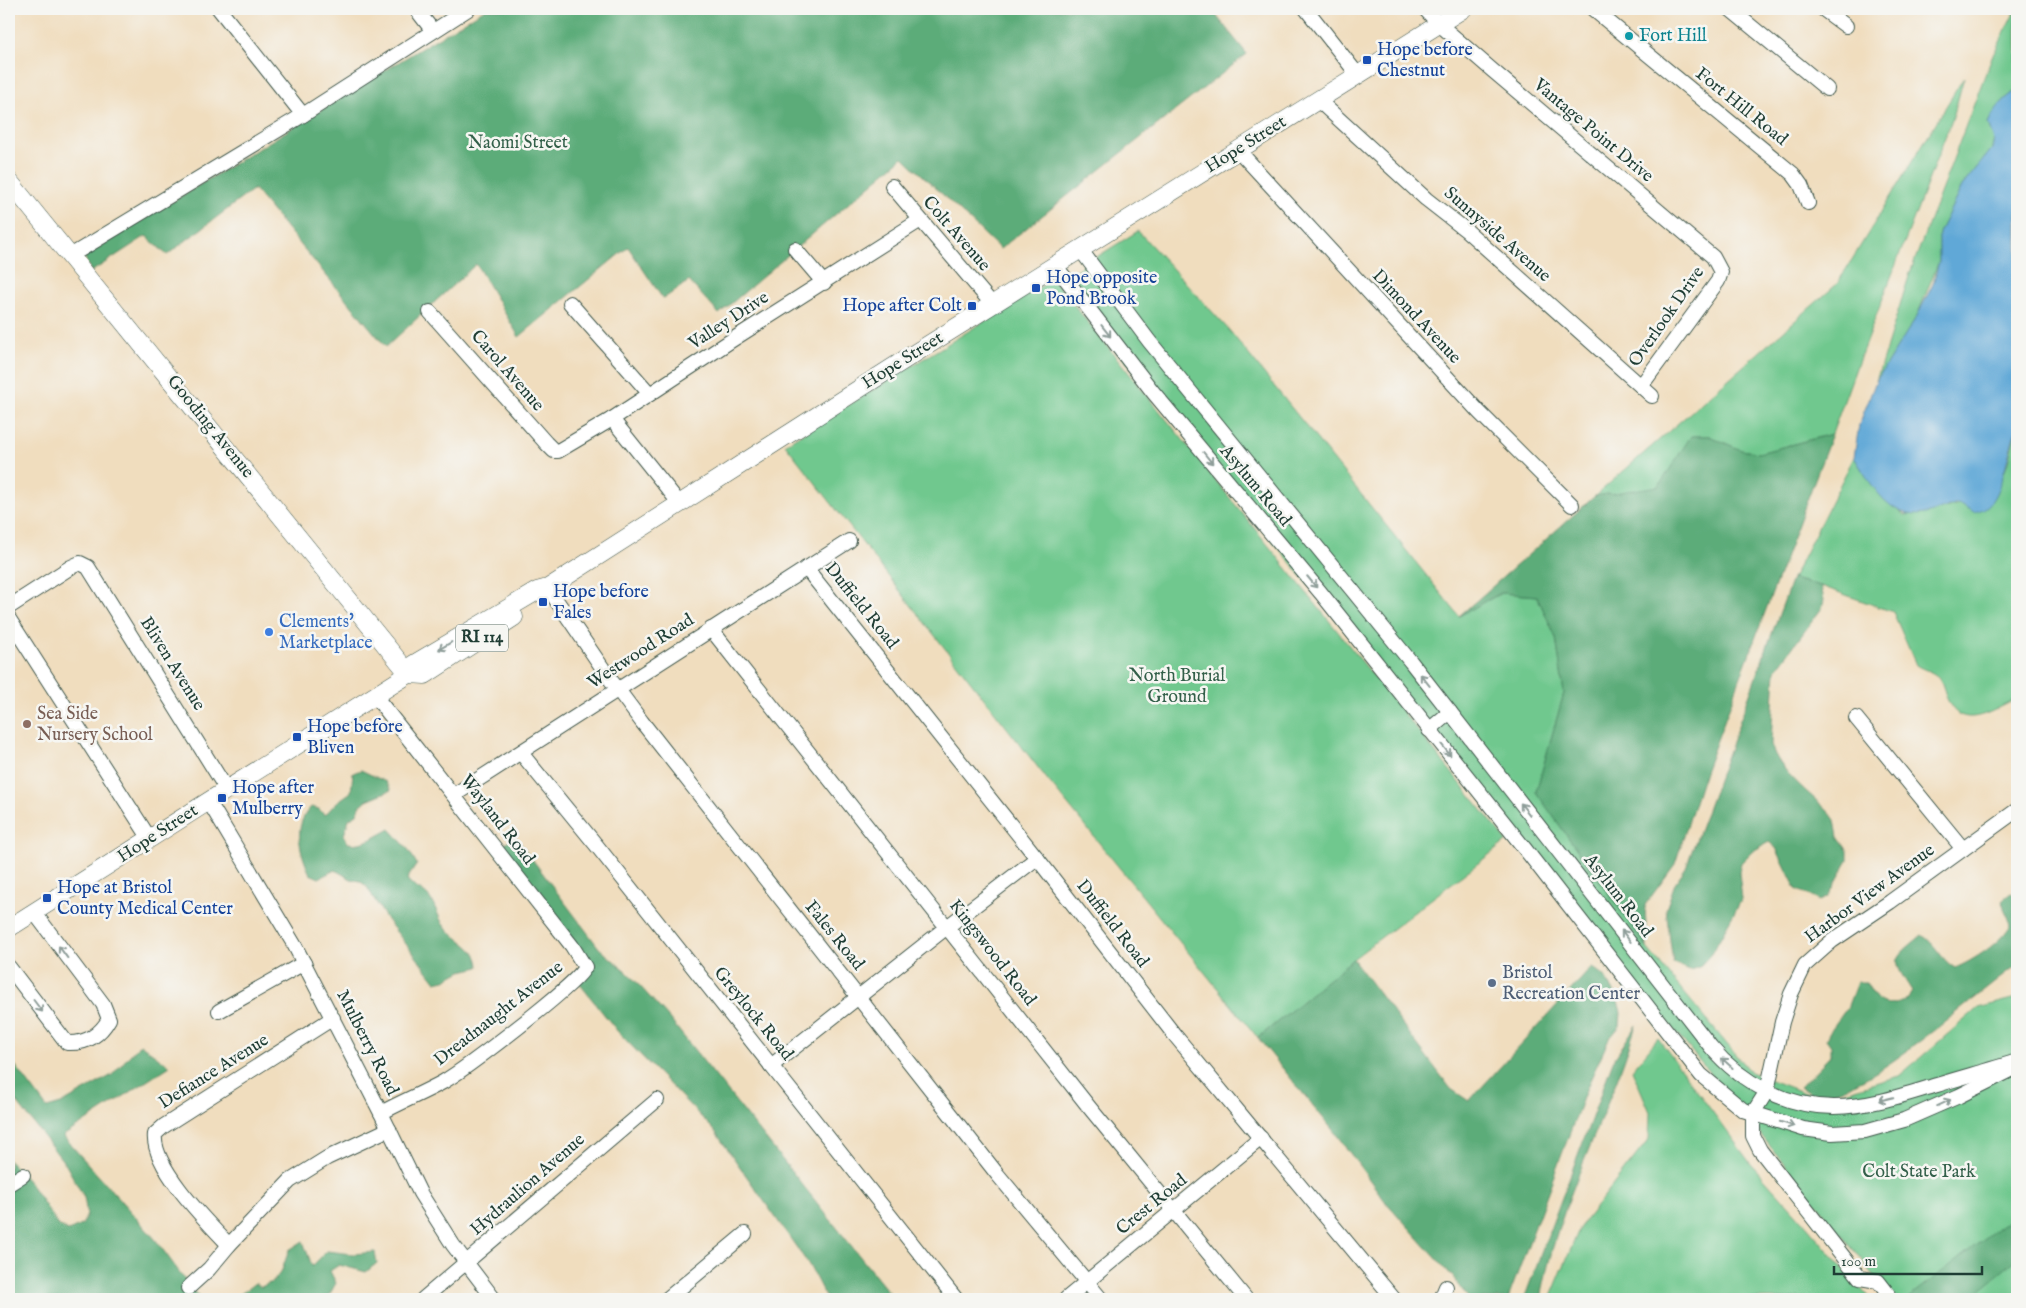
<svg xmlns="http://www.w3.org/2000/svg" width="2026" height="1308" font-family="'IM FELL English',serif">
<rect width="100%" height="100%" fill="#f6f6f2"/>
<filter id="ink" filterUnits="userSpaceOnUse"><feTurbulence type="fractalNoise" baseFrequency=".02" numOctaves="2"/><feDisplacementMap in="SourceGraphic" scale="10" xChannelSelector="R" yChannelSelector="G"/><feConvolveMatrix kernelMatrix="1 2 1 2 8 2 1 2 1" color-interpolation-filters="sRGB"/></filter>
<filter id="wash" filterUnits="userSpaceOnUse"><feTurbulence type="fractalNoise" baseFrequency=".0096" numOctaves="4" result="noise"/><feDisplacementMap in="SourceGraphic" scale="20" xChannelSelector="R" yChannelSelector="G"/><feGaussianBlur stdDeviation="1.12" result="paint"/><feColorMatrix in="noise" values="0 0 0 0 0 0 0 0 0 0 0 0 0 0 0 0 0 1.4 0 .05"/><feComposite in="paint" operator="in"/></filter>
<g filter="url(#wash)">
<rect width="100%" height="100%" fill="#f0ddbe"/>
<g fill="#6fc88e" stroke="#478261">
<path d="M2016 9 2017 90C2004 99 1995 108 1988 123L1994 140 1992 149 1962 186 1939 233V261L1917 316 1876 381 1910 273 1991 59Z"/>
<polygon points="1964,77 1954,114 1856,368 1832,434 1759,453 1741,450 1709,436 1692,436 1659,487 1595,496 1837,284"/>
<polygon points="1138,231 1229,330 1459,616 1501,593 1537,596 1556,638 1564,693 1536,792 1647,948 1750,1072 1820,1099 1899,1076 1978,1008 2017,998 2017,1299 1893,1299 1761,1135 1524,849 1060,280"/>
<polygon points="1053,279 1507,841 1353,959 1258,1038 1047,779 785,444"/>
<path d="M2017 428V699C1998 707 1964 733 1949 703 1945 696 1944 685 1939 678 1933 671 1923 670 1916 665L1893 612 1821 586 1792 579 1854 457C1871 484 1878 497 1905 515 1935 513 1965 501 1995 495L2008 462Z"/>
<polygon points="1658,1038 1751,1164 1793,1210 1870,1299 1550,1299 1580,1227 1649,1139 1650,1112 1632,1070"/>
</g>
<g fill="#5bac79" stroke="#3d7456">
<polygon points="485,9 1211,9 1247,54 1000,249 903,157 719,314 689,281 663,299 628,247 519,337 476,264 386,347 254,189 167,255 146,236 91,272 84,256"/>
<polygon points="1832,434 1702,780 1675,864 1645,905 1647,948 1536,792 1564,693 1556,638 1537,596 1501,593 1459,616 1595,496 1659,486 1691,436 1709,436 1741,450 1759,453"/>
<path d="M1792 579 1821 586 1824 600 1822 608 1775 671 1771 744C1778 771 1811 794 1830 813L1835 820 1838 837 1848 851V860L1828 897 1820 901 1796 889 1776 848 1769 842 1753 851 1741 863 1739 872 1742 899 1711 954 1699 967 1690 970 1673 963 1666 909 1675 883 1686 867Z"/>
<path d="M361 770 386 782 391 790 367 800 360 806 357 814 349 819 344 835 348 843C363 846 377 836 390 829L408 849 417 864 407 879C413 888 421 889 428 896 436 905 438 918 445 927 457 941 479 947 479 967L461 971 445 980 436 982 387 920 367 887 360 881 351 879 335 870 319 878 310 874C300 853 292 826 311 807L319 809 325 815 337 802 351 792 353 773Z"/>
<polygon points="514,835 599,948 628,973 668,1017 894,1299 826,1298 809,1265 714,1130 618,1032 579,983 591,967 500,849"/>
<path d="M2011 893 2017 895V968H2013C1989 987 1965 1006 1941 1025 1903 1054 1863 1088 1815 1097L1800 1087 1831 1055V1046L1826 1039 1830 1031 1847 1008 1857 982H1866C1878 1005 1883 1008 1908 999L1912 991C1891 958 1892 960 1922 935 1936 944 1941 960 1955 968 1973 961 2003 941 2011 924L2004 908 2003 899Z"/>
<polygon points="1353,959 1451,1089 1469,1101 1592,967 1603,975 1616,994 1621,1012 1620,1026 1609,1039 1587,1087 1508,1299 1469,1299 1453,1277 1385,1201 1336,1134 1258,1038"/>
<path d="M1636 1025C1608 1117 1557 1204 1541 1299H1524L1613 1061Z"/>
<polygon points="140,1044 170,1066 63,1136 155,1239 194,1292 202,1299 9,1299 9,1160 30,1183 59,1226 68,1231 82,1225 87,1215 84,1197 66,1165 9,1092 9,1057 47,1108 61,1104 112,1075"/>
<polygon points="2017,1213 2017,1259 1968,1299 1907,1299"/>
<polygon points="303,1241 312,1266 327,1251 353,1254 375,1252 377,1263 366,1272 339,1265 330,1271 336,1283 327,1299 234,1299 255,1283 261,1287 274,1281 282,1270 289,1250"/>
</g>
<path fill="#60a8d7" stroke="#407286" d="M2017 90V428C2009 446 2002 497 1985 508 1982 510 1977 511 1974 512L1958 503C1947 506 1936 512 1925 514 1889 521 1870 482 1854 457L1859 425 1876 381 1917 316 1933 284 1939 261V233L1962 186 1992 149 1994 140 1988 123C1995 108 2004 99 2017 90Z"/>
</g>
<g filter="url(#ink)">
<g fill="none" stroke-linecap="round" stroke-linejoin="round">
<g stroke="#3e5549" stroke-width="16">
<g id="minor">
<polyline points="219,9 303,115"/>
<polyline points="416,9 433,31"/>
<polyline points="1306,9 1358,75"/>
<polyline points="1425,9 1439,24 1492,70 1713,257 1721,272 1718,281 1641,386"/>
<polyline points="1593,9 1793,174 1801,185 1808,203"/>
<polyline points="1730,9 1827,89"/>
<polyline points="1823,9 1846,26"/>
<polyline points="1318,100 1426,199 1467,231 1652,396"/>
<polyline points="1238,150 1479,412 1572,505"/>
<polyline points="892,186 993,305"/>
<polyline points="795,249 824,283"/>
<path d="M1080 249 1149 341 1411 662 1711 1047C1741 1083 1787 1107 1834 1107 1869 1107 1904 1095 1937 1085 1963 1077 1989 1070 2014 1062"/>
<polyline points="70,256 303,115 468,9"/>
<polyline points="1055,265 1153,392 1321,593 1525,849 1701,1075 1743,1110 1803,1129 1832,1133 1865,1131 1904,1120 1959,1096 2017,1067"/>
<polyline points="570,303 650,394"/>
<polyline points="430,312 546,443 554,451 558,451 612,419 732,340 919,221"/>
<polyline points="612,419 680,504"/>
<polyline points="806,568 1037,858 1173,1033 1394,1299"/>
<polyline points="548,588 610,679 642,722 998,1175 1101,1299"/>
<polyline points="9,607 71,567 80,563 88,567 227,790"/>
<polyline points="9,619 150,839"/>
<polyline points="711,629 1089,1107 1246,1299"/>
<path d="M375 696 572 946 585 967C578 984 464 1070 443 1082 423 1093 401 1102 381 1113"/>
<polyline points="1856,718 1963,849"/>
<polyline points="1429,730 1450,712"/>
<polyline points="521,753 597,846 956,1299"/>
<polyline points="454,795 849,541"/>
<polyline points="209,802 295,946 381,1113 420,1193 453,1245 494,1299"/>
<path d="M9 967 67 1043C86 1044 100 1035 109 1019L103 1004 34 912"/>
<polyline points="219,1011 304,963"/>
<polyline points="771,1066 947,927 1037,858"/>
<polyline points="9,1184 23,1175"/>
<path d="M229 1245C207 1222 151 1166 155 1134L164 1126 333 1018"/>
<polyline points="188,1288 209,1269 229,1245 290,1181 327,1158 389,1129"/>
<polyline points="423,1299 657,1100"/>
<polyline points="667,1299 745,1234"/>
<polyline points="1066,1299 1261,1138"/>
<polyline points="1441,1299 1446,1287"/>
<polyline points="1892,1299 1878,1281 1860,1278 1760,1150 1753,1136 1753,1113 1767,1091 1782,1022 1791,994 1805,965 1832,941 1890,902 2017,810"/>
</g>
</g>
<g stroke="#3e5549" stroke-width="19">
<g id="major">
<polyline points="9,181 409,674"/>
<polyline points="409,674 425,675 514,617"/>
<polyline points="9,928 409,674 414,664 537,591 548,588 912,355 1463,9"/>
</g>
</g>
<use href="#minor" stroke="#fff" stroke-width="14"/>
<use href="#major" stroke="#fff" stroke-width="18"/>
</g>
<defs><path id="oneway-shaft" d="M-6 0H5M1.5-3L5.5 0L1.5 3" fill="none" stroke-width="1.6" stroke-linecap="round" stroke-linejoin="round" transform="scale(1.25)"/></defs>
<g stroke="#8f9e9a">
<use href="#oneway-shaft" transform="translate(1106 331) rotate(52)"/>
<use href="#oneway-shaft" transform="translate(1208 458) rotate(51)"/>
<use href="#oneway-shaft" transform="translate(1312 582) rotate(50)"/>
<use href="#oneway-shaft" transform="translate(445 646) rotate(149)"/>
<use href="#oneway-shaft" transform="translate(1425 680) rotate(-128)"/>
<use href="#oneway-shaft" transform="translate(1446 750) rotate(51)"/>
<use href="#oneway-shaft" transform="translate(1525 809) rotate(-128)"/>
<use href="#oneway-shaft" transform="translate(1626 936) rotate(-128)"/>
<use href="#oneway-shaft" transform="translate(63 952) rotate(-126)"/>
<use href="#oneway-shaft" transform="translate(38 1006) rotate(53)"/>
<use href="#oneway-shaft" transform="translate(1727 1063) rotate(-138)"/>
<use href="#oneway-shaft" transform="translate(1886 1099) rotate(167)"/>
<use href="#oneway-shaft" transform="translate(1944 1103) rotate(-25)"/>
<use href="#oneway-shaft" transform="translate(1787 1124) rotate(17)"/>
</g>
</g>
<circle fill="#0f9aa8" stroke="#f6f6f2" stroke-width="2" cx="1629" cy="36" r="5"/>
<g fill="#1a4fb4" stroke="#f6f6f2" stroke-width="2">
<rect x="1362" y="55" width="10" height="10" rx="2.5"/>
<rect x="1031" y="283" width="10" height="10" rx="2.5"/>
<rect x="967" y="301" width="10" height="10" rx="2.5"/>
<rect x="538" y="597" width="10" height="10" rx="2.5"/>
<rect x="292" y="732" width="10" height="10" rx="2.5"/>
<rect x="217" y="793" width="10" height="10" rx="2.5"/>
<rect x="42" y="893" width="10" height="10" rx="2.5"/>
</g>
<circle fill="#3f7fe0" stroke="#f6f6f2" stroke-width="2" cx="269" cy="632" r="5"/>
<circle fill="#8d6e63" stroke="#f6f6f2" stroke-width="2" cx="27" cy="724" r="5"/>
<circle fill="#5c6f8a" stroke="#f6f6f2" stroke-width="2" cx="1492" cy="983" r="5"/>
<g text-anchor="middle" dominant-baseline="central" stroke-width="5" stroke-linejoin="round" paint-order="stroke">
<rect fill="#f6f6f2" stroke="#60746d" stroke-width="1" x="456" y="624.5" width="52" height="27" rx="4"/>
<g font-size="16" font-weight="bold" fill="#1f3d34">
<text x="482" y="638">RI 114</text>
</g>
<g font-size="18" fill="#0d838f" stroke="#f6f6f2" text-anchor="start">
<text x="1639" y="36">Fort Hill</text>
</g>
<g font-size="18" fill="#164399" stroke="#f6f6f2" text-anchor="start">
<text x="1377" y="50">Hope before<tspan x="1377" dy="21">Chestnut</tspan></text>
<text x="1046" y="278">Hope opposite<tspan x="1046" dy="21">Pond Brook</tspan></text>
<text x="962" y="306" text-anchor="end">Hope after Colt</text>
<text x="553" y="592">Hope before<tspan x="553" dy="21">Fales</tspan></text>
<text x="307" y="727">Hope before<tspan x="307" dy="21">Bliven</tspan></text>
<text x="232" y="788">Hope after<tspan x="232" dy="21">Mulberry</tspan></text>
<text x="57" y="888">Hope at Bristol<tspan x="57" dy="21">County Medical Center</tspan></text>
</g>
<g font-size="18" fill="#1f3d34" stroke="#f6f6f2">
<text transform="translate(1741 107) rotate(39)">Fort Hill Road</text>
<text transform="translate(1593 131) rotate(40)">Vantage Point Drive</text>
<text transform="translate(1246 145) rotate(-32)">Hope Street</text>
<text transform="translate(956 234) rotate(49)">Colt Avenue</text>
<text transform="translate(1497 235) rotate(41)">Sunnyside Avenue</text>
<text transform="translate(1416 317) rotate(47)">Dimond Avenue</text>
<text transform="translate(1667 317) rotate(-55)">Overlook Drive</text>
<text transform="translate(729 321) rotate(-33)">Valley Drive</text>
<text transform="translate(903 361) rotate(-32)">Hope Street</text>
<text transform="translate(507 371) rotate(49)">Carol Avenue</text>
<text transform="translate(210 427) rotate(51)">Gooding Avenue</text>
<text transform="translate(1255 486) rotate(50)">Asylum Road</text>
<text transform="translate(861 606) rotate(51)">Duffield Road</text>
<text transform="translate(641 652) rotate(-33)">Westwood Road</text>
<text transform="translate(172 664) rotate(58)">Bliven Avenue</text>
<text transform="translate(497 820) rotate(52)">Wayland Road</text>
<text transform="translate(158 834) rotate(-33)">Hope Street</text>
<text transform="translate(1870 894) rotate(-36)">Harbor View Avenue</text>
<text transform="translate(1618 896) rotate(52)">Asylum Road</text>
<text transform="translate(1112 924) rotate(52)">Duffield Road</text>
<text transform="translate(834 936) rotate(51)">Fales Road</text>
<text transform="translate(992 953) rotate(52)">Kingswood Road</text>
<text transform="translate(499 1014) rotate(-38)">Dreadnaught Avenue</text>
<text transform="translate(753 1014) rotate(51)">Greylock Road</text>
<text transform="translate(367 1043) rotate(63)">Mulberry Road</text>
<text transform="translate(214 1072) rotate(-32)">Defiance Avenue</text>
<text transform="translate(528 1185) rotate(-41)">Hydraulion Avenue</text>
<text transform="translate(1152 1205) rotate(-39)">Crest Road</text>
</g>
<g font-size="18" fill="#33604a" stroke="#f6f6f2">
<text x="518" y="143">Naomi Street</text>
<text x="1177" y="676">North Burial<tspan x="1177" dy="21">Ground</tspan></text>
<text x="1919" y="1172">Colt State Park</text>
</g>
<g font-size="18" fill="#366cbe" stroke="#f6f6f2" text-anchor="start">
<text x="279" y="622">Clements'<tspan x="279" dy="21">Marketplace</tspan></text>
</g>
<g font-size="18" fill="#785e54" stroke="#f6f6f2" text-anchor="start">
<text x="37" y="714">Sea Side<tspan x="37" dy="21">Nursery School</tspan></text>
</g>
<g font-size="18" fill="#4e5e75" stroke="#f6f6f2" text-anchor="start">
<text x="1502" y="973">Bristol<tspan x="1502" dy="21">Recreation Center</tspan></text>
</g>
</g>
<rect width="2026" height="1308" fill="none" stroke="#f6f6f2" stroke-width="30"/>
<path d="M1834 1266v8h148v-8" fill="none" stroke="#1f3d34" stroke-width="2.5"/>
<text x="1841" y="1266" font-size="15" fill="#1f3d34" stroke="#f6f6f2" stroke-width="4" paint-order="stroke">100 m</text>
</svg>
